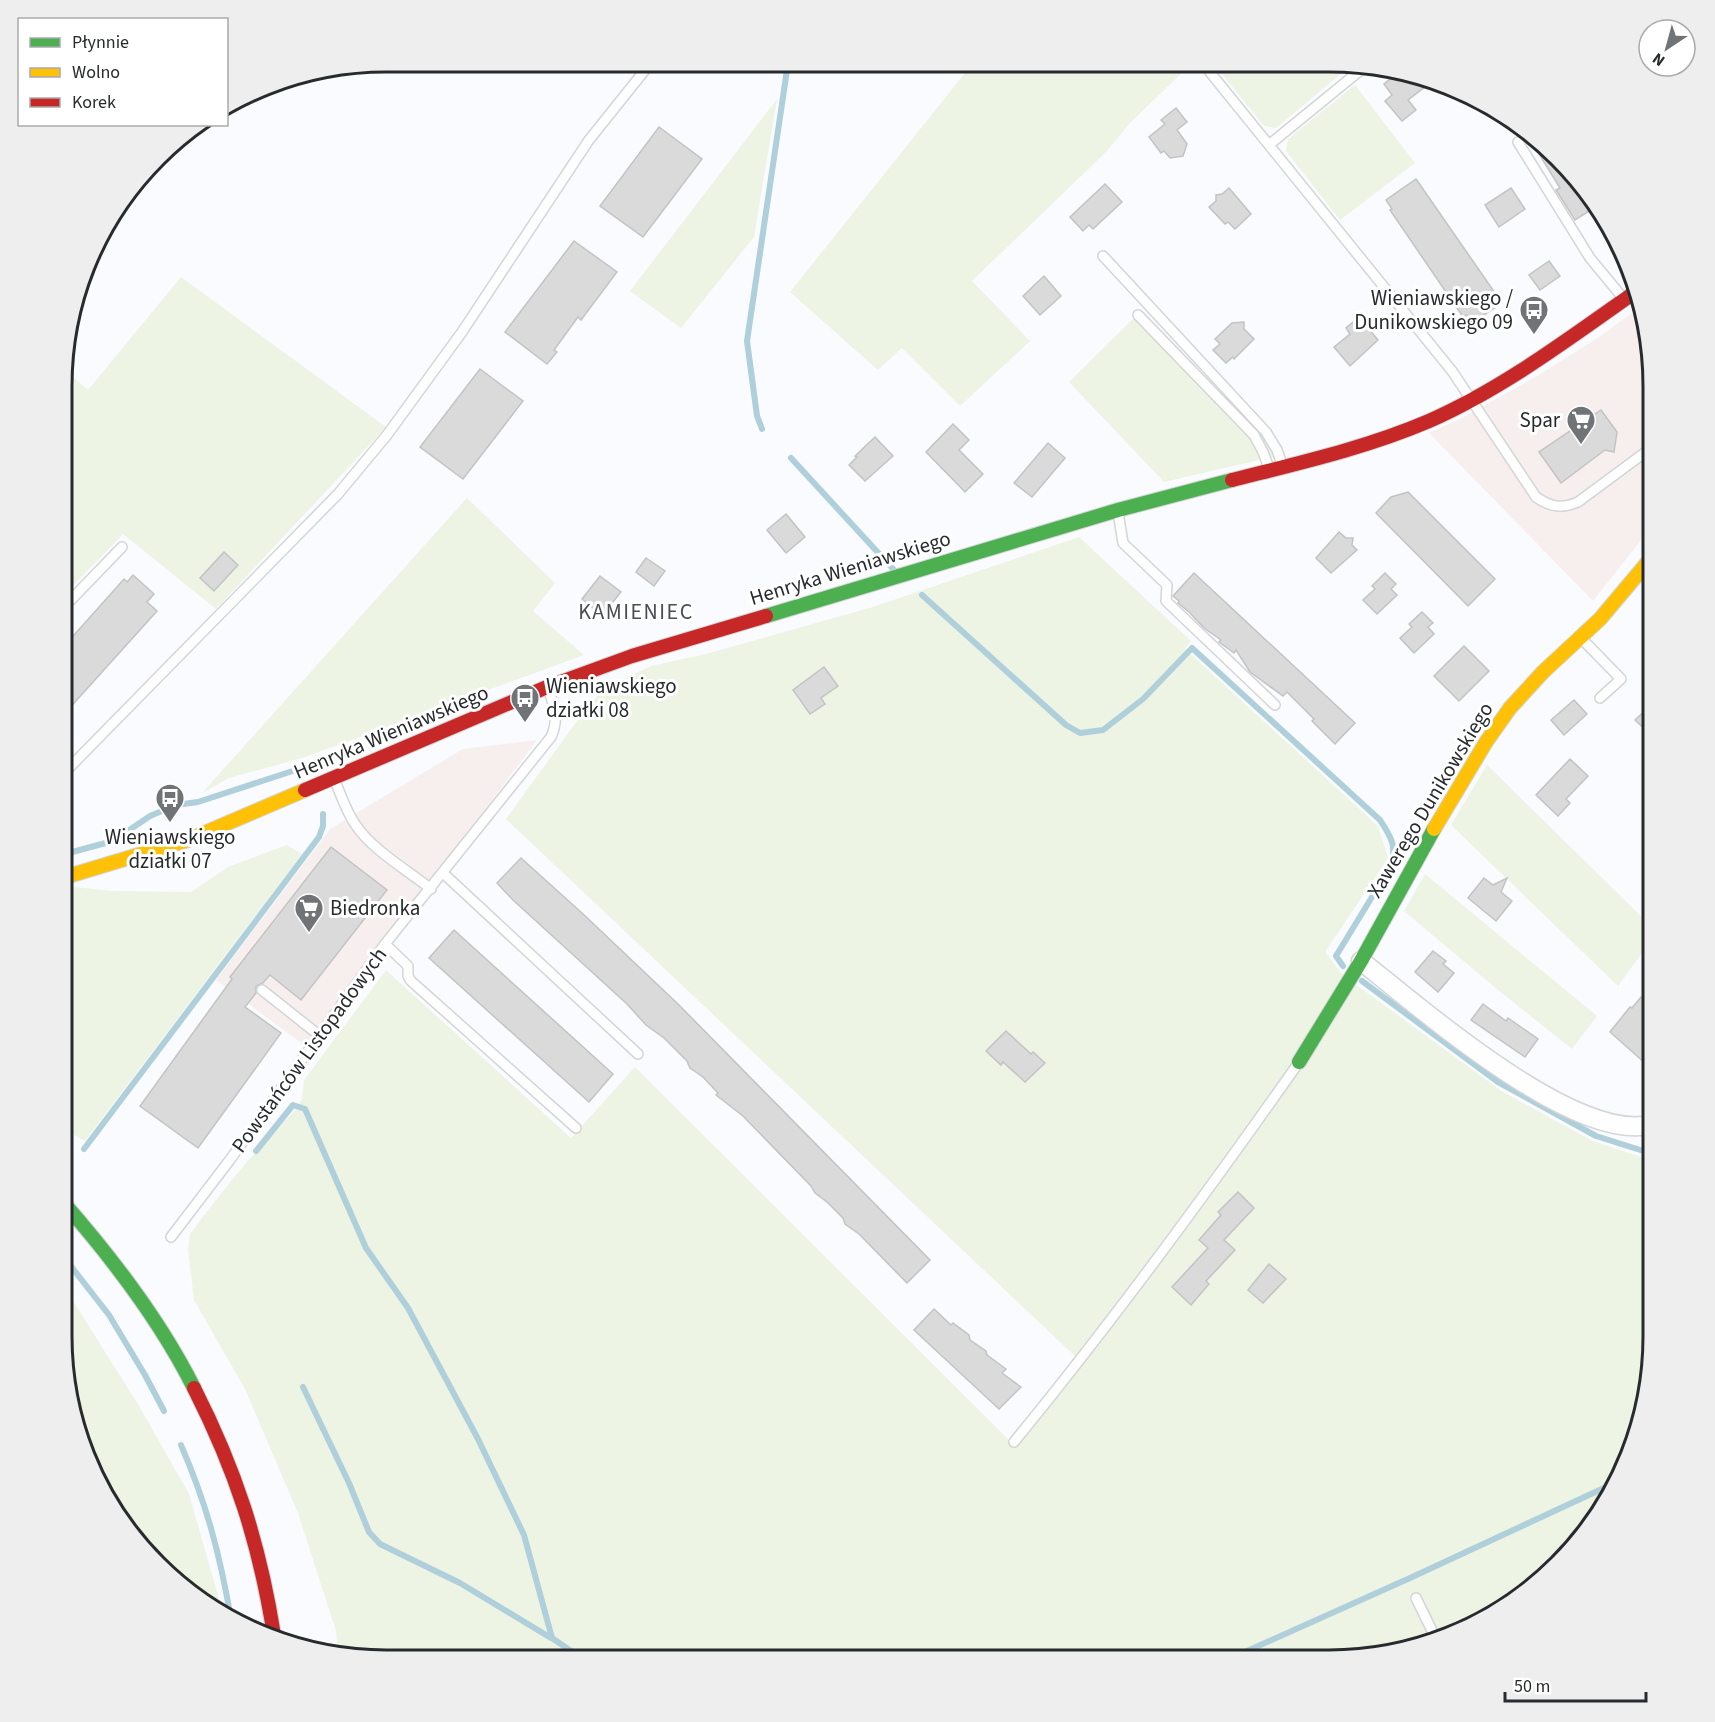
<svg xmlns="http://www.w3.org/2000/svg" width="1715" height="1722" font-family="'Source Sans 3',sans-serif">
<rect width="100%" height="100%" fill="#f9fbfe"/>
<g fill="#f7efee">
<polygon points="1641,306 1653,365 1653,525 1593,601 1429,433 1460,419 1539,375 1605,333"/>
<polygon points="537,740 308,1048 216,980 330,829 463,749"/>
</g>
<g fill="#edf4e4">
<polygon points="973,63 1191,64 1130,123 1106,152 972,281 1030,341 960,406 902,348 878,370 790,292"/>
<polygon points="1214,64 1353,64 1276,128 1264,126"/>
<polygon points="1355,85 1415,163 1340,220 1286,151 1288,139"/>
<polygon points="777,99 754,237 681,328 630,291"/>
<polygon points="181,277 386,427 216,609 123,534 66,593 67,372 88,390"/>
<polygon points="1142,310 1281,455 1164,482 1069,382"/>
<polygon points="467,498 555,583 533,611 584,655 302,758 229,778 202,793"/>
<polygon points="1079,537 1191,641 1185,649 1378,826 1388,858 1325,952 1343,975 1503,1092 1593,1141 1653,1161 1653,1357 1620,1480 1573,1550 1526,1594 1433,1643 1350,1660 365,1660 338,1653 336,1631 298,1513 245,1389 194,1300 188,1250 190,1234 208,1210 245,1164 296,1109 302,1099 304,1080 386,970 571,1138 635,1067 1009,1440 1077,1358 506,819 577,721 603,689 651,666 710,653 873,607"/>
<polygon points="1487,765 1653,928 1653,938 1618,986 1451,825"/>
<polygon points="287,845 302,854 85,1141 63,1129 65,886 112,891 191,892 228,867"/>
<polygon points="1425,874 1597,1016 1572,1049 1498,990 1404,911"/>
<polygon points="63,1285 139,1406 189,1494 219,1599 221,1612 172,1580 128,1533 79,1441 62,1357"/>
</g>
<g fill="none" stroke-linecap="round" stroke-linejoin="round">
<g stroke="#afcfda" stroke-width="6">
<polyline points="762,429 757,416 747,341 788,63"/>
<polyline points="791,458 894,570"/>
<path d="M922 595 1066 725 1080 733 1103 730 1143 699 1192 648 1380 820C1392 838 1398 848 1389 869L1336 956 1343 966"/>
<polyline points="65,854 113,841 150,816 176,805 198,802 305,767"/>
<polyline points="1362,981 1498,1082 1596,1136 1653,1154"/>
<polyline points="84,1149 319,837 323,826 323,814"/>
<polyline points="256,1151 293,1105 305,1109 366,1248 408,1308 478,1439 524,1535 552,1638 584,1660"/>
<polyline points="63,1256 109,1315 145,1375 164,1411"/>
<polyline points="303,1387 349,1483 369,1532 380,1544 460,1583 551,1638"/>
<path d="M181 1445C207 1505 220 1555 231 1619"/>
<polyline points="1227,1660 1410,1578 1619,1481"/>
</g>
</g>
<g fill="#dbdadb" stroke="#c4c3c4" stroke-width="1.5">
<polygon points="1398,73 1429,84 1408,100 1416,110 1402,121 1385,101 1392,95 1384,84"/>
<polygon points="1176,108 1187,122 1177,130 1187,144 1183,156 1170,158 1164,151 1161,153 1149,137 1165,124 1161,120"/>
<polygon points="659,127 702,159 643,237 600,206"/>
<polygon points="1539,147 1574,178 1594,208 1575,220 1556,190 1560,188 1536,149"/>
<polygon points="1416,179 1502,303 1472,323 1466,315 1463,317 1390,210 1392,209 1386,200"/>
<polygon points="1105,184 1122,202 1093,229 1089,225 1083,231 1070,217"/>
<polygon points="1229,188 1251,214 1235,229 1228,222 1225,224 1209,207 1216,201 1216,195 1222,194"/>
<polygon points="1511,188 1525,209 1499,227 1485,205"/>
<polygon points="574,241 617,272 581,320 578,317 554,350 557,352 547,364 505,332"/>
<polygon points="1549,261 1560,276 1540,290 1529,275"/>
<polygon points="1044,276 1061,296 1040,315 1023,296"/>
<polygon points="1359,317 1378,340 1350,366 1334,347 1350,334 1346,328"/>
<polygon points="1244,322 1244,329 1254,339 1234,359 1233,357 1226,363 1213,350 1220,344 1215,339 1232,323"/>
<polygon points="480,369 523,401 463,479 420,447"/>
<polygon points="1601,410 1617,432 1614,452 1605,450 1561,483 1539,452"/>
<polygon points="953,424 969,440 959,450 983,474 965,492 926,452"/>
<polygon points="875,437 893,456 865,481 849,465 857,457 855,456"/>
<polygon points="1048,443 1065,458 1032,497 1014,483"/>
<polygon points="1408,492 1495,579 1468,606 1376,513 1391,497"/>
<polygon points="786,514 805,537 786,553 767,530"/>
<polygon points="1339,532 1346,538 1353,538 1352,545 1357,550 1331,573 1316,558"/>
<polygon points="224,552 238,565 214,591 200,578"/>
<polygon points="646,558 665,571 654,586 636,572"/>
<polygon points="1194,573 1355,723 1335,744 1312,721 1314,719 1287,692 1283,696 1250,672 1236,650 1234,653 1219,642 1221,640 1204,628 1189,612 1178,603 1179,601 1173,596"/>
<polygon points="1385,573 1396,584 1391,589 1397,595 1377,614 1363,600 1375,589 1372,586"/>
<polygon points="133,575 154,594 147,602 157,611 66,712 66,644 124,579 127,582"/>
<polygon points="600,576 621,592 602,616 582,599"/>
<polygon points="1422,612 1433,623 1428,627 1434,634 1414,653 1400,638 1412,627 1409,624"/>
<polygon points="1464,646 1489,671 1459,701 1434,676"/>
<polygon points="824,667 838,686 821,698 825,704 810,714 793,690"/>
<polygon points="1574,700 1587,714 1564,735 1551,720"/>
<polygon points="1653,703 1653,737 1635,720"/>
<polygon points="1570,759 1588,776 1566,799 1570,803 1558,816 1536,795"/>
<polygon points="331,847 387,890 301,1000 270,975 263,983 256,986 256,993 245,1007 281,1033 198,1148 140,1106 232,979 230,977"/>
<polygon points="521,858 582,913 678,1004 930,1260 907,1283 859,1234 845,1224 843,1218 827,1202 815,1193 811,1186 743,1116 716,1095 718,1093 703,1077 690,1068 687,1061 664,1038 646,1025 627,1004 513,900 497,883"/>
<polygon points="1484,878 1493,885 1507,878 1501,892 1512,901 1496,921 1468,898"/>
<polygon points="454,930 613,1074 589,1102 429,958"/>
<polygon points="1433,951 1446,961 1443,964 1454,973 1438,992 1415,972"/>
<polygon points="1641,997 1653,1008 1653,1055 1646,1064 1610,1032 1630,1007 1632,1008"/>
<polygon points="1483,1004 1506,1021 1508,1018 1538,1039 1525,1057 1471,1020"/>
<polygon points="1006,1031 1031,1054 1033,1052 1045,1063 1025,1082 1003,1062 1001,1065 986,1051"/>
<polygon points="1238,1192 1254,1208 1224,1240 1235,1250 1206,1281 1209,1284 1191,1305 1172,1287 1208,1248 1199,1240 1221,1215 1218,1212"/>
<polygon points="1269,1264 1286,1279 1263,1303 1248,1290"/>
<polygon points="934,1309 951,1325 953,1323 969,1335 970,1340 986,1351 987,1355 1006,1369 1002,1373 1021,1387 999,1409 914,1330"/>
</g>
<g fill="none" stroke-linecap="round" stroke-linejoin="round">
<g stroke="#d3d5d7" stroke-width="12">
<g id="lane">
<path d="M1206 64 1209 71 1452 371 1536 497C1550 507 1562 509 1578 502L1647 451 1653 456"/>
<polyline points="1518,142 1590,258 1623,298"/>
<polyline points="1270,144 1368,64"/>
<polyline points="1103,256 1266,432 1277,450 1282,464"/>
<polyline points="1138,315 1254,435 1263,452 1269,468"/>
<polyline points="1118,512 1123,543 1167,585 1166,601 1275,705"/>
<polyline points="66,605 122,547"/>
<polyline points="1581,638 1621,679 1600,698"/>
<polyline points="65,772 338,494 387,435 462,332 589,140 645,70"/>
<path d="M335 781C341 795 346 811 355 824 371 849 407 870 431 889"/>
<polyline points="443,873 638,1054"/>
<polyline points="385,944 408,966 408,976 411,981 576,1128"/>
<polyline points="262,990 320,1036"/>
<path d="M171 1237 229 1161 385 944 551 737C559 719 555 707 548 689"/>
<path d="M1014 1442C1114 1320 1207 1193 1297 1065"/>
<polyline points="1416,1598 1437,1641"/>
</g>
</g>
<g stroke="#d3d5d7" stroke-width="21">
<path id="street" d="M1361 961C1420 1007 1577 1146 1653 1124"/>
</g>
<g stroke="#d3d5d7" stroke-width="16">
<g id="fast">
<polyline points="766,616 1118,510 1232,480"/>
<polyline points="1299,1062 1361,961 1434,829"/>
<path d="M63 1202C113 1259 160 1320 194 1388"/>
</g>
</g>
<g stroke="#d3d5d7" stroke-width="16">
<g id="slow">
<polyline points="1434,829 1486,742 1510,708 1543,672 1600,619 1653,556"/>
<polyline points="65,877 188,840 305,790"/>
</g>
</g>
<g stroke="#d3d5d7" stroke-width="16">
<g id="jam">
<path d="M1232 480C1299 463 1366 448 1429 421 1504 388 1571 337 1638 290"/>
<polyline points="305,790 547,687 632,656 766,616"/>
<path d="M194 1388C236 1471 259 1542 274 1635"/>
</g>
</g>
<use href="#lane" stroke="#fefeff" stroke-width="9"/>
<use href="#street" stroke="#fefeff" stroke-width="18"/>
<use href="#fast" stroke="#4caf50" stroke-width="14"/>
<use href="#slow" stroke="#ffc107" stroke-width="14"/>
<use href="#jam" stroke="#c62828" stroke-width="14"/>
</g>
<defs>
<g id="bus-pin" transform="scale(1.5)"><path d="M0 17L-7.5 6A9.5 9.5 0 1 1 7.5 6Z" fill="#717476" stroke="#fff"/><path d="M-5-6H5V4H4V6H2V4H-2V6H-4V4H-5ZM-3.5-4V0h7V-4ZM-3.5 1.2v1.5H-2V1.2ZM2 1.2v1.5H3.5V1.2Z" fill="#fff"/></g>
<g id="supermarket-pin" transform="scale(1.5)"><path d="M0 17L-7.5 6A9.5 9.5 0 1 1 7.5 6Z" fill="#717476" stroke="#fff"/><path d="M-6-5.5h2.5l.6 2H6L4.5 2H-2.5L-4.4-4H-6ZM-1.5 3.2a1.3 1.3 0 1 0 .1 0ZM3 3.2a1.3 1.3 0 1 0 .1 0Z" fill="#fff"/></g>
</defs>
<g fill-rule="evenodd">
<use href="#bus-pin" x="1534" y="310"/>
<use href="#supermarket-pin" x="1581" y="420"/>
<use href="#bus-pin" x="525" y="698"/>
<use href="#bus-pin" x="170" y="798"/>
<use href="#supermarket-pin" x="309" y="908"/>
</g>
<g text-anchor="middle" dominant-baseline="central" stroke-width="6" stroke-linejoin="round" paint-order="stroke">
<g font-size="21" fill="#282b2d" stroke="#fff" text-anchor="end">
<text x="1513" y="298">Wieniawskiego /<tspan x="1513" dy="24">Dunikowskiego 09</tspan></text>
<text x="1560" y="420">Spar</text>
<text x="546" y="686" text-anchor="start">Wieniawskiego<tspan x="546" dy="24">działki 08</tspan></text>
<text x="170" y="837" text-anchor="middle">Wieniawskiego<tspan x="170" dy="24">działki 07</tspan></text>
<text x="330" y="908" text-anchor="start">Biedronka</text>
</g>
<g font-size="21" fill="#282b2d" stroke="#fff">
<text transform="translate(850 568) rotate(-17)">Henryka Wieniawskiego</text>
<text transform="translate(391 732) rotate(-23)">Henryka Wieniawskiego</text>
<text transform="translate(1430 800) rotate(-59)">Xawerego Dunikowskiego</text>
<text transform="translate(309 1050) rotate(-54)">Powstańców Listopadowych</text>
</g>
<g font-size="22" letter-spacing="1.5" fill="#494e52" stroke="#fff">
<text x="636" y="612">KAMIENIEC</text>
</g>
</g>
<path d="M0 0H1715V1722H0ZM386 72H1329A314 314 0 0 1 1643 386V1336A314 314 0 0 1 1329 1650H386A314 314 0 0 1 72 1336V386A314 314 0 0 1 386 72Z" fill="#eee" fill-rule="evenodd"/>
<path fill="none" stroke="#282b2d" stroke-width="3" d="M386 72H1329A314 314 0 0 1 1643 386V1336A314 314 0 0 1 1329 1650H386A314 314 0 0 1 72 1336V386A314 314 0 0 1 386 72Z"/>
<rect x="18" y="18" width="210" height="108" fill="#ffffff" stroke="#a9aaab" stroke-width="1.5"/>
<rect x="30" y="38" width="30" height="9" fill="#4caf50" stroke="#a9aaab" stroke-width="1.5"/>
<text x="72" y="48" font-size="18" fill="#282b2d">Płynnie</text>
<rect x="30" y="68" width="30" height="9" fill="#ffc107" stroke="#a9aaab" stroke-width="1.5"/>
<text x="72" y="78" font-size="18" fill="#282b2d">Wolno</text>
<rect x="30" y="98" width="30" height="9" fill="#c62828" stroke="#a9aaab" stroke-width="1.5"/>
<text x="72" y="108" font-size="18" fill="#282b2d">Korek</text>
<g transform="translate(1667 48) rotate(216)"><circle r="28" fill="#ffffff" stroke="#a9aaab" stroke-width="1.5"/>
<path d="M0-4.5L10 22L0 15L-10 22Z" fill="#717476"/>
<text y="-9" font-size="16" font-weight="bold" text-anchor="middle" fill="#282b2d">N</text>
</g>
<path d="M1505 1692v9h141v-9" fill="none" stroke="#282b2d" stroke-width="3"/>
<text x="1514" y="1692" font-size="18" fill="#282b2d" stroke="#ffffff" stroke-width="4.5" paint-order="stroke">50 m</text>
</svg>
